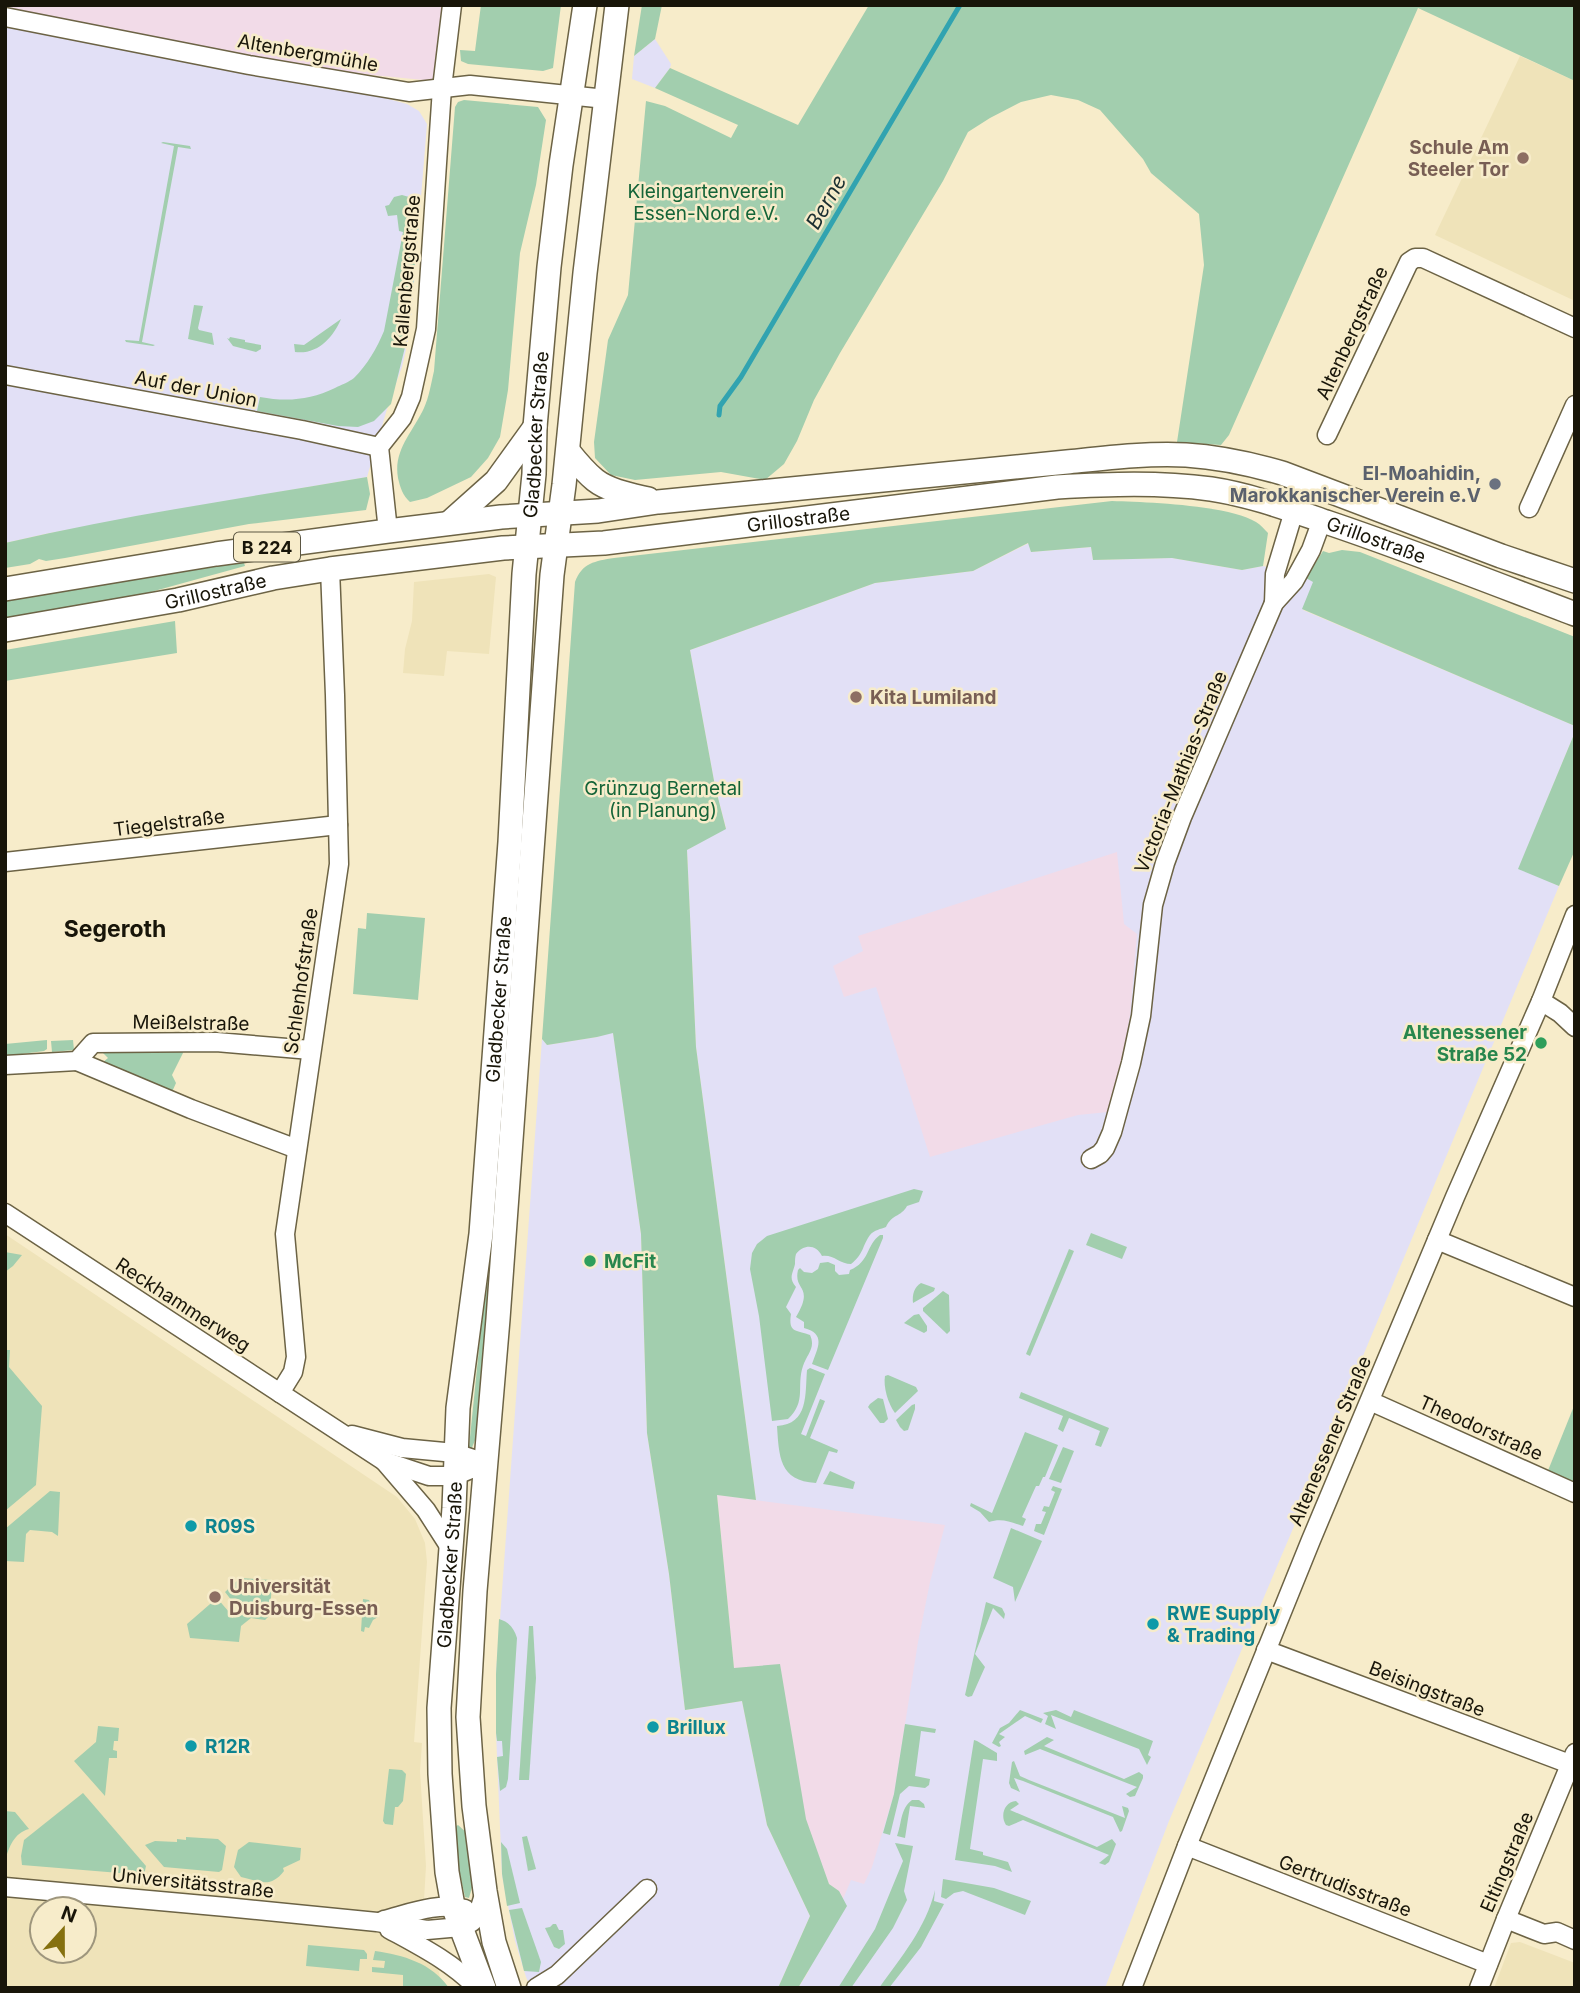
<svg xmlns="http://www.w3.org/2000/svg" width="1580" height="1993" font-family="Inter,sans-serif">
<rect width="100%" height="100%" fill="#f7ecca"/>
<g fill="#e2e0f6">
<polygon points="5,13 258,64 407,104 419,111 427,124 410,332 402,367 390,399 367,477 185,508 45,534 5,543"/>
<polygon points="655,39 671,64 670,68 655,88 632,79 634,56"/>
<polygon points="1029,543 1031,552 1091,547 1093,560 1172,558 1242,570 1263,566 1306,578 1314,582 1303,610 1575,726 1575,732 1519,868 1559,886 1355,1375 1292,1531 1169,1821 1105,1988 798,1988 808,1972 839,1891 829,1884 805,1819 780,1665 717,1495 756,1500 696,1047 687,850 726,828 715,786 690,650 875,583 973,571"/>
<polygon points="613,1032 641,1234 647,1433 669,1574 685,1710 742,1701 767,1825 810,1916 778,1988 531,1988 526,1977 515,1941 502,1875 496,1733 496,1674 542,1039 547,1045 597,1037"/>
</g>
<g fill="#f2dbe8">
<polygon points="5,5 444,5 434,81 258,64 5,13"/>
<polygon points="1117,852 1124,924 1137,934 1130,1015 1121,1066 1108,1112 1078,1115 930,1157 876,987 844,997 833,966 863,951 858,936"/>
<polygon points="717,1495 945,1525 930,1582 918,1642 894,1794 872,1867 864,1884 851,1880 843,1899 839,1891 829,1884 805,1819 780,1665 734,1669"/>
</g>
<g fill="#efe3b9" fill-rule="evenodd">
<polygon points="1520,56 1575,81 1575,301 1435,235"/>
<polygon points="489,574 496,577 489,654 447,651 444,676 403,673 405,649 412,621 414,582"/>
<path d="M5 1234 397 1497 415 1519 425 1543 427 1562 414 1742 422 1743 420 1771 426 1866 424 1900 440 1977 449 1988H5ZM42 1909H84V1951H42Z"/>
<polygon points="1520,1942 1575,1963 1575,1988 1494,1988 1511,1943"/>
</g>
<g fill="#a2ceae">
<polygon points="481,5 561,5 553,68 543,71 468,64 461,61 460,50 475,51"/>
<polygon points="642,5 662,5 655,39 634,56"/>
<polygon points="869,5 1575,5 1575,81 1418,8 1229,435 1221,445 1177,442 1204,265 1199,214 1151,173 1143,159 1100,110 1078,100 1051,95 1021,102 990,118 968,132 943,181 840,353 814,400 797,441 784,464 765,480 721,472 635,480 611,475 595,458 594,442 608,340 628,295 646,101 665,106 731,138 738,125 655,88 670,68 798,125"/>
<path d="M464 100 538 107 546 120 536 185 520 253 508 390 500 437 488 458 471 477 427 498 410 502C403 496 400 487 398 478 393 450 413 432 424 408 429 397 431 384 434 371L455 107 458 102Z"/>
<polygon points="163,142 190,146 191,149 178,147 142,342 155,345 153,346 126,342 125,340 139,341 174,146 161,143"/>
<path d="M402 195 409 197 420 211 409 331 391 404 374 421 358 427 338 426 257 411 260 397C287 402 310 400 335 388 341 385 349 382 354 378 367 365 377 348 384 331L403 232 399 231 397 215 388 216 385 206 389 205 394 197Z"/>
<polygon points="194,305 203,306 198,328 199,330 212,333 214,345 188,339"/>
<path d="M341 319C333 338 317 355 295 352L294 344 304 345Z"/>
<polygon points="230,337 245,340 245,342 261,345 261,349 256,352 233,346 227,338 229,339"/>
<path d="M367 477 370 494 366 510 249 524 65 558 46 561 39 559 30 564 5 568V543C124 515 246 498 367 477Z"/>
<path d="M1112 501C1146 502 1228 505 1256 522 1261 525 1265 530 1268 533L1263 566 1242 570 1172 558 1093 560 1091 547 1031 552 1028 543 973 571 875 583 690 650 715 786 726 829 687 850 696 1047 756 1500 717 1495 734 1668 780 1664 806 1819 829 1884 839 1891 847 1906 798 1988H778L810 1916 767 1825 742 1701 685 1710 669 1574 647 1433 641 1234 613 1033 597 1037 547 1045 542 1039 575 582C582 563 595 561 614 558Z"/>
<polygon points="1342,550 1360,552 1575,637 1575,726 1302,609 1313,582 1306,578 1323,551 1329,553"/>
<polygon points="243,560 245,566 118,601 5,623 5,599"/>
<polygon points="175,621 177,653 5,681 5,650"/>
<polygon points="1575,732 1575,850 1559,886 1518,869"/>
<polygon points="367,913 425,918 418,1000 353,994 358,928 366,929"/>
<polygon points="47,1040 47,1049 44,1051 7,1056 5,1054 5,1044"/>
<polygon points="73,1040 74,1050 52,1052 51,1041"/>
<polygon points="181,1049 183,1053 172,1075 176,1083 172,1092 102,1063 108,1058 100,1050"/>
<path d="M914 1189 923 1191 919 1202 907 1206C901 1217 892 1214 886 1227 881 1229 874 1230 870 1235 862 1246 864 1254 851 1264 840 1264 833 1254 822 1256 816 1244 804 1244 796 1254 795 1257 795 1261 795 1264 793 1273 788 1278 796 1287L786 1307 791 1314C788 1333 796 1330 810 1335 816 1348 807 1354 803 1366 796 1387 807 1401 788 1419L772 1421 759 1316 750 1269 752 1253 757 1244 767 1236Z"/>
<polygon points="1091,1233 1127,1247 1122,1259 1086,1245"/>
<path d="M880 1235H883V1238L828 1370 812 1364C817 1349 827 1334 804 1328V1322L796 1317C815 1285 793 1291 798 1270L800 1268 804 1272 812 1273 818 1269 820 1263 828 1262 835 1265V1271L839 1275 849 1274 850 1270C870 1262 866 1245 880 1235Z"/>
<polygon points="493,1244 480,1428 471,1450 469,1447 481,1329"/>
<polygon points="1069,1249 1074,1251 1030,1356 1026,1354"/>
<polygon points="5,1252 22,1255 13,1266 5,1272"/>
<path d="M921 1283 935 1288 934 1291 913 1303C912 1295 914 1287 921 1283Z"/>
<polygon points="943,1291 949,1295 950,1331 947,1334 923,1311 923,1308"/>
<polygon points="919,1314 927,1326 927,1331 924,1333 904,1323 914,1315"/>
<polygon points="5,1350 10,1350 9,1367 42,1406 36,1485 5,1511"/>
<path d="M810 1368 825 1374 801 1434 806 1436 820 1399 825 1401 810 1438 838 1450 837 1453 829 1451 816 1483C779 1481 779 1456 777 1426 809 1424 805 1394 807 1370Z"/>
<path d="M888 1375 916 1387 918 1391 895 1413C888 1404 883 1386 885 1376Z"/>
<polygon points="1021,1392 1109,1428 1101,1447 1095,1445 1100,1431 1069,1418 1063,1432 1058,1429 1063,1416 1019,1398"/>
<polygon points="878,1398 883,1399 888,1419 884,1423 880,1423 868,1407 870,1404"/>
<polygon points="915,1404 915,1409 908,1430 904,1431 900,1427 896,1420 912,1405"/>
<polygon points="1574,1406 1575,1406 1575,1491 1545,1478"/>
<path d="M1025 1432 1058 1445 1045 1477H1043L1039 1486H1036L1022 1517 1026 1519 1023 1526C1010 1522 1002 1518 989 1522L980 1512 970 1506 971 1503 992 1513Z"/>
<polygon points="1063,1447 1074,1451 1061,1483 1049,1479"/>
<polygon points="830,1471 855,1482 853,1489 823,1484"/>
<polygon points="1053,1486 1062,1489 1044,1535 1034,1531 1036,1524 1041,1524 1046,1512 1042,1511 1044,1506 1049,1507 1055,1492 1051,1490"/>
<polygon points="50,1491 60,1492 58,1536 52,1532 30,1530 26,1534 24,1562 5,1561 5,1529"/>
<polygon points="1011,1528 1042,1541 1015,1602 1013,1587 993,1578"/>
<polygon points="240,1578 272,1580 270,1615 265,1620 251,1618 241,1626 239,1642 190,1638 187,1624 217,1598 229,1612 232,1618 242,1609 240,1606 236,1606 225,1592"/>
<polygon points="363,1599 369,1600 378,1617 373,1620 369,1628 365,1627 364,1632 361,1631"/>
<polygon points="986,1602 1002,1608 1005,1614 1004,1619 993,1608 975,1654 985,1667 972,1696 968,1697 965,1695"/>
<path d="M499 1619C509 1622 514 1628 517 1638L508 1779 506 1787 500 1791 497 1757 503 1756 502 1741H497L496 1733V1674Z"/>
<polygon points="529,1626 533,1626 536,1678 529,1780 519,1780"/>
<polygon points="1020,1710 1043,1719 1041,1723 1025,1716 999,1734 1005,1737 999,1742 1001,1746 999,1747 992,1743 1000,1728 1009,1723"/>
<polygon points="1056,1710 1071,1717 1074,1710 1153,1741 1148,1755 1151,1757 1147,1765 1139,1749 1051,1715 1056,1729 1045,1724 1048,1716 1043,1713"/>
<polygon points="905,1724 936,1729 935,1733 921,1731 915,1776 930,1779 929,1785 925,1788 909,1786 900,1794 890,1835 883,1833 894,1794"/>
<polygon points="98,1726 119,1728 118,1741 114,1741 113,1750 117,1751 117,1758 109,1758 105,1796 74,1761 96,1742"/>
<polygon points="1047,1737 1054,1740 1044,1746 1124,1779 1139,1772 1143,1775 1143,1778 1135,1796 1130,1797 1126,1794 1137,1787 1040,1749 1025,1755 1024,1751"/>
<polygon points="974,1740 977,1741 997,1753 997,1761 983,1759 970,1849 983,1852 983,1855 1008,1862 1012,1872 995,1866 955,1860"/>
<polygon points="1014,1761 1020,1776 1029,1780 1125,1818 1122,1806 1128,1808 1129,1811 1122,1831 1120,1832 1113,1817 1023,1781 1014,1778 1020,1792 1011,1788 1009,1783 1012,1762"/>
<polygon points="389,1769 402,1770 406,1774 403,1801 398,1807 395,1807 393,1825 385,1824 383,1821"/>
<polygon points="83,1793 146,1866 144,1875 22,1865 21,1856 24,1840"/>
<path d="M912 1800H919L924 1804 925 1808 910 1806 905 1838 897 1836C902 1823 900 1809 912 1800Z"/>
<path d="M1016 1801 1019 1804 1010 1810 1097 1847 1112 1839 1116 1844 1109 1862 1105 1865 1099 1863 1109 1855 1023 1820 1009 1826 1006 1825C1000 1816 1004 1802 1016 1801Z"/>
<path d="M5 1811 15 1812 29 1829C14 1833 9 1847 5 1861Z"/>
<polygon points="458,1825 468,1834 474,1880 469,1898 465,1897 459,1869 455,1827"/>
<polygon points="527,1836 536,1869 528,1871 522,1837"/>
<polygon points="186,1837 218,1839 226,1846 222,1870 219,1872 164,1867 145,1845 155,1841 177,1842 177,1839 186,1840"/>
<path d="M249 1842 301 1848 300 1860 283 1868 284 1871C270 1889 260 1881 241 1877L234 1867 238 1850Z"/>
<polygon points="501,1842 507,1849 520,1903 507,1906 502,1874"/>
<polygon points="895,1843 913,1846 904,1891 907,1900 893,1928 851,1988 838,1988 875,1929 903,1861"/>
<polygon points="943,1879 994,1888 1031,1901 1025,1915 963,1891 954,1893 946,1899 941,1897"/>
<path d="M935 1890 934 1901 944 1904 921 1947 889 1988H879C901 1957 926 1928 935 1890Z"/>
<polygon points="522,1908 541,1962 539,1972 524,1971 509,1910"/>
<polygon points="553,1924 556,1924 559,1930 563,1930 565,1944 559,1949 554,1947 545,1928 550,1927"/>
<polygon points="308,1945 364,1950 367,1954 367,1959 360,1959 359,1971 306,1966"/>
<path d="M375 1951C403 1955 432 1963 449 1988H403V1975L372 1972V1967L384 1968 385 1961 373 1960Z"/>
</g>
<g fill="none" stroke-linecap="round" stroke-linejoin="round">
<polyline stroke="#31a3b0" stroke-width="5" points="719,415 720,406 741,377 960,5"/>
<g stroke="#6c6345" stroke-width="21">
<g id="minor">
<polyline points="5,17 249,65 409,92 470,85 606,99"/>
<polyline points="5,375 302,430 379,447"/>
<polyline points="1327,435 1409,262 1415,258 1423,258 1575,328"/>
<polyline points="1529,508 1575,405"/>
<polyline points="388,531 379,447 402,418 411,397 426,329 442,88 452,5"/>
<polyline points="1274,603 1275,574 1294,511"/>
<polyline points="5,862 338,825"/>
<polyline points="1541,1001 1560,1013 1575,1027"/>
<polyline points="77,1061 191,1109 297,1149"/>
<polyline points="5,1065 77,1061 93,1043 216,1042 311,1050"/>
<polyline points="1091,1159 1100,1154 1105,1148 1112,1132 1131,1063 1141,1016 1153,905 1165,863 1182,817 1274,603 1294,581 1311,550 1322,520"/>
<polyline points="5,1213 384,1461 426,1510 451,1549"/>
<polyline points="1437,1240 1575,1297"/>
<polyline points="280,1393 293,1372 296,1357 285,1234 339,864 335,695 330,569"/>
<polyline points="1370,1401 1575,1493"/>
<polyline points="352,1435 402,1448 455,1453 486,1463"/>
<polyline points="384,1461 429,1476 454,1476 486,1463"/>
<polyline points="1266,1650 1575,1766"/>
<polyline points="1187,1846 1488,1964"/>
<polyline points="5,1887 226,1907 377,1922 427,1930 461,1927 472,1922 477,1917 484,1895"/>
<polyline points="1506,1919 1544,1934 1557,1932 1575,1940"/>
<path d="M384 1920C411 1913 437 1902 465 1909"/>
<path d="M389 1929C420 1946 452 1962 477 1988"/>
<polyline points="536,1988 557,1975 647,1889"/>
<polyline points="1132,1988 1187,1846 1311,1540 1455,1197 1541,1001 1575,915"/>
<polyline points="1479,1988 1506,1919 1575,1753"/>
</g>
</g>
<g stroke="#6c6345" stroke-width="26">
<g id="major">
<path d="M568 451C576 461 585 472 595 480 609 491 631 495 648 499"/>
<polyline points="449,523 496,481 535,427"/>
<path d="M5 589 216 554 388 531 501 517 598 511 658 502 1067 462C1106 458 1146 453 1186 455 1218 457 1251 464 1282 473L1501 556 1575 581"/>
<path id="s1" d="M5 630 178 600 273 578 330 569 503 548 604 543 1057 487C1109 484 1159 482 1211 489 1251 495 1291 510 1329 523 1412 551 1493 583 1575 614"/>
<path id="s2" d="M484 1988 453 1906 447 1872 440 1774 439 1708 454 1508 458 1408 481 1234 489 1126 510 842 524 574 534 474 535 427 549 267 561 165 585 5"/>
<polyline points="509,1988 494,1942 485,1891 474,1806 468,1717 475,1591 498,1319 552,575 564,485 585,273 617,5"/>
</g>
</g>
<use href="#minor" stroke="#fff" stroke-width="18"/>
<use href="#major" stroke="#fff" stroke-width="23"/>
</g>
<g fill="#8d6e63" stroke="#f7ecca" stroke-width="2.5">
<circle cx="1523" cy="158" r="7"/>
<circle cx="856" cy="697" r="7"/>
<circle cx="215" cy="1597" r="7"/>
</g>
<circle fill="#6b7280" stroke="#f7ecca" stroke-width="2.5" cx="1495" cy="484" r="7"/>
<g fill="#2e9e5b" stroke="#f7ecca" stroke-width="2.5">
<circle cx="1541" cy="1043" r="7"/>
<circle cx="590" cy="1261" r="7"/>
</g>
<g fill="#0f9aa8" stroke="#f7ecca" stroke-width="2.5">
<circle cx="191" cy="1526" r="7"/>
<circle cx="1153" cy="1624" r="7"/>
<circle cx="653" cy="1727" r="7"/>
<circle cx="191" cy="1746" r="7"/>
</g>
<g text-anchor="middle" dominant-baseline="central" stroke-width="5" stroke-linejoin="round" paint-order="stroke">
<rect fill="#f7ecca" stroke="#5b5643" stroke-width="2" x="234" y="532.5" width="66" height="29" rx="5"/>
<g font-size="18" font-weight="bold" fill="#181509">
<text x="267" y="547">B 224</text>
</g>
<g font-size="19" fill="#181509" stroke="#f7ecca">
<text transform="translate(308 53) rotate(10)">Altenbergmühle</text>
<text transform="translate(407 271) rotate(-85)">Kallenbergstraße</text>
<text transform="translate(1352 333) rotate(-65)">Altenbergstraße</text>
<text transform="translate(196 389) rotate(11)">Auf der Union</text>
<text stroke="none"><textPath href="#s2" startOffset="1564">Gladbecker Straße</textPath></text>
<text stroke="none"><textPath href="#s1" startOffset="802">Grillostraße</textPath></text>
<text stroke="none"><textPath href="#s1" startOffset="1390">Grillostraße</textPath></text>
<text stroke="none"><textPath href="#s1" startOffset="214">Grillostraße</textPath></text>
<text transform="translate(1181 772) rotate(-68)">Victoria-Mathias-Straße</text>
<text transform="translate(169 823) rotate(-7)">Tiegelstraße</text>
<text transform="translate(301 981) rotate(-82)">Schlenhofstraße</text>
<text stroke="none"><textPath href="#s2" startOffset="998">Gladbecker Straße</textPath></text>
<text transform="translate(191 1023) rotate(1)">Meißelstraße</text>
<text transform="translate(183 1305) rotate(33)">Reckhammerweg</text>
<text transform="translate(1481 1428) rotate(24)">Theodorstraße</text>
<text transform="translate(1330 1441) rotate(-67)">Altenessener Straße</text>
<text stroke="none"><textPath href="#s2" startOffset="430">Gladbecker Straße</textPath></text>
<text transform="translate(1427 1689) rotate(21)">Beisingstraße</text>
<text transform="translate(1507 1862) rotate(-67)">Eltingstraße</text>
<text transform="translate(193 1883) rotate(6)">Universitätsstraße</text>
<text transform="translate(1345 1886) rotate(21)">Gertrudisstraße</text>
</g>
<g font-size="19" font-weight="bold" fill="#785e54" stroke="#f7ecca" text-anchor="start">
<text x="1509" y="147" text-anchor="end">Schule Am<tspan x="1509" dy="22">Steeler Tor</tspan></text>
<text x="870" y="697">Kita Lumiland</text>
<text x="229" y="1586">Universität<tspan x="229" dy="22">Duisburg-Essen</tspan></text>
</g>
<g font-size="19" fill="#146438" stroke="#f7ecca">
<text x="706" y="191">Kleingartenverein<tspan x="706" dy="22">Essen-Nord e.V.</tspan></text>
<text x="663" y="788">Grünzug Bernetal<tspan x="663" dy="22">(in Planung)</tspan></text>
</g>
<g font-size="19" font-weight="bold" fill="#5b616d" stroke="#f7ecca" text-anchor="end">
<text x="1481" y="473">El-Moahidin,<tspan x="1481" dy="22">Marokkanischer Verein e.V</tspan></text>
</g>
<g font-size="19" font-weight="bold" fill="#27864d" stroke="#f7ecca" text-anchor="end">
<text x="1527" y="1032">Altenessener<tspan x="1527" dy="22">Straße 52</tspan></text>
<text x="604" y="1261" text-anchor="start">McFit</text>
</g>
<g font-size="19" font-weight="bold" fill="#0d838f" stroke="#f7ecca" text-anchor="start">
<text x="205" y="1526">R09S</text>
<text x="1167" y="1613">RWE Supply<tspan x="1167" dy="22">&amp; Trading</tspan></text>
<text x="667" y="1727">Brillux</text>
<text x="205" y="1746">R12R</text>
</g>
<g font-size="21" font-style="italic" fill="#1b2f31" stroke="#f7ecca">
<text transform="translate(826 202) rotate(-60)">Berne</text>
</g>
<g font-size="23" font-weight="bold" fill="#181509" stroke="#f7ecca">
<text x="115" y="929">Segeroth</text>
</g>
</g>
<rect width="1580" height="1993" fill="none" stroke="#181509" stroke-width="14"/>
<g transform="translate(63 1930) rotate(21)"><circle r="33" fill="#f7ecca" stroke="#9e967d" stroke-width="2"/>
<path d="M0-5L12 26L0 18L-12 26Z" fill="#85700f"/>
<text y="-10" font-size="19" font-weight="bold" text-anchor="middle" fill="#181509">N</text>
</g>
</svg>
